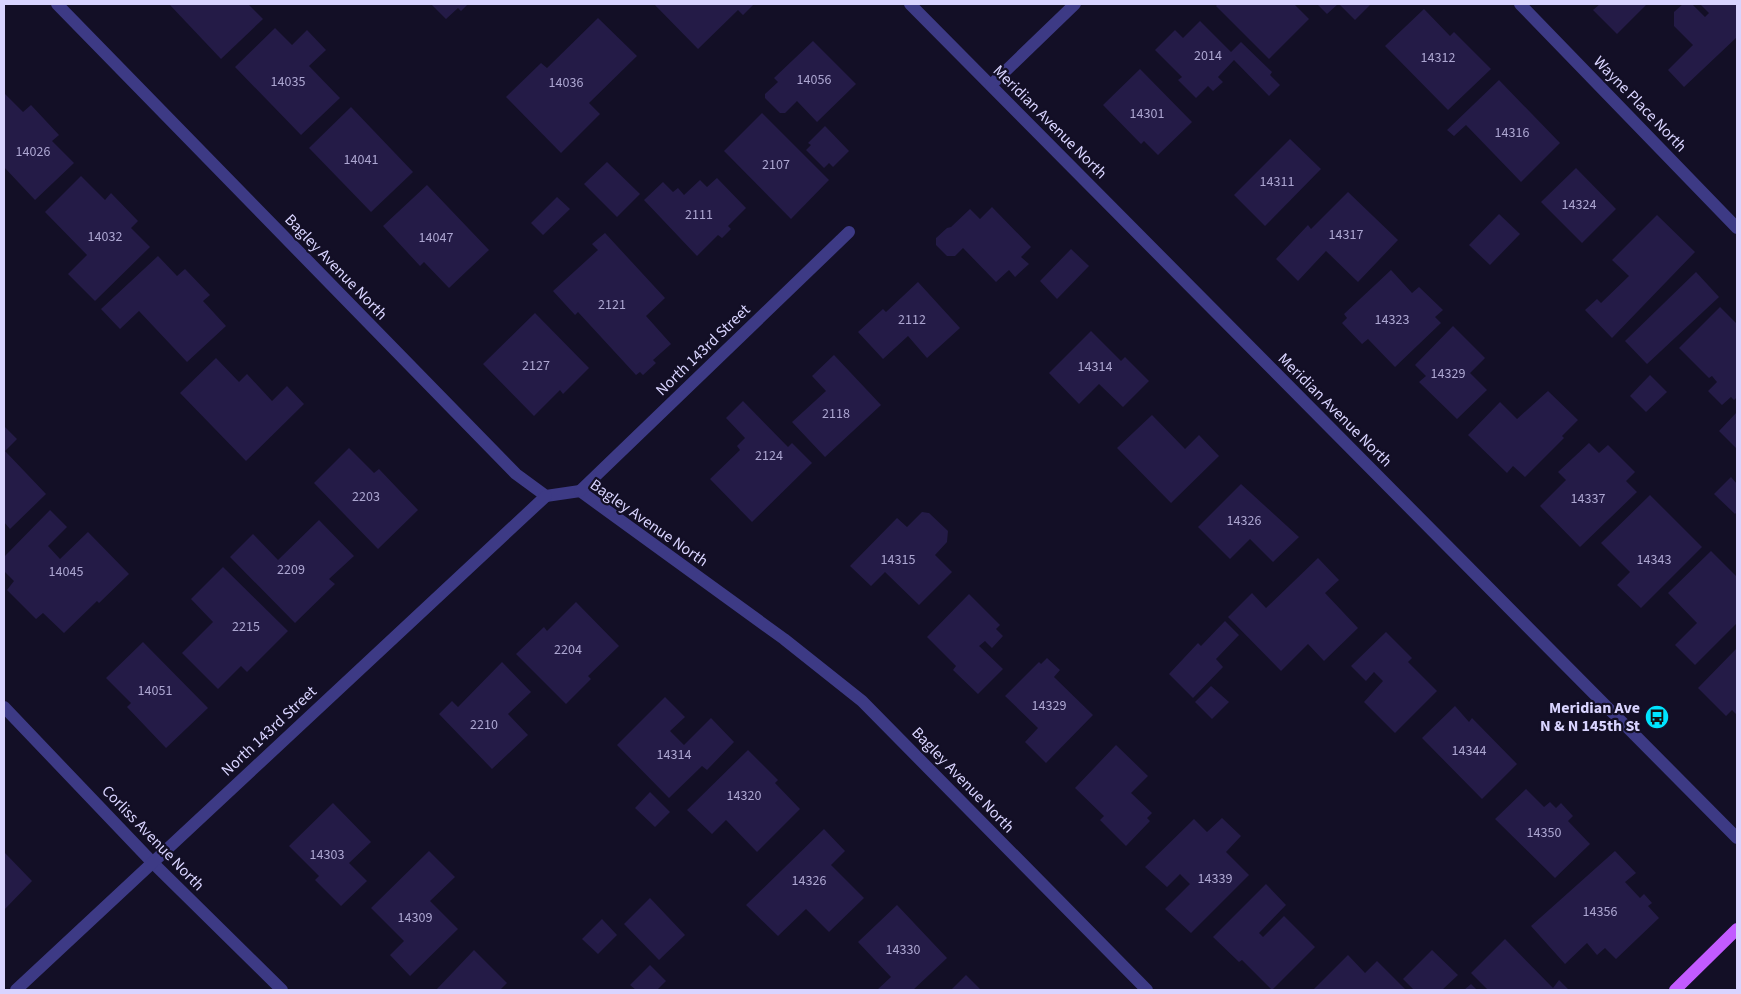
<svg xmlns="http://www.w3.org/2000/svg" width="1741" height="994" font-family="'Source Sans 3',sans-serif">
<rect width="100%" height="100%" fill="#130f26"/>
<g fill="#241b47">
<polygon points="169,4 248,4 263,19 221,59"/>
<polygon points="431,4 468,4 461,11 458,8 446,19"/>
<polygon points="654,4 754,4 743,15 738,10 698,49"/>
<polygon points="1218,4 1294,4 1309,19 1269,59 1216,6"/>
<polygon points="1317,4 1338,4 1327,14"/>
<polygon points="1339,4 1371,4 1355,20"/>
<polygon points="1600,4 1647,4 1617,34 1593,10"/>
<polygon points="1683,4 1692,4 1705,17 1709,13 1700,4 1737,4 1737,37 1684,87 1668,70 1693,45 1674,26 1674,12"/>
<polygon points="1424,9 1450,36 1454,32 1491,69 1448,110 1385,46"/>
<polygon points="598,18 637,56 589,103 600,114 561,153 506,97 541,63 547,68"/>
<polygon points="1200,21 1231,52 1241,42 1272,72 1270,75 1280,85 1269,96 1234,60 1218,77 1223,82 1213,91 1208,86 1196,98 1178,80 1182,77 1155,50 1175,30 1183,38"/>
<polygon points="275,28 292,45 307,30 326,50 309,66 340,98 301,135 235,67"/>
<polygon points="813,41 856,84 817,122 797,101 785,113 780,113 765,98 765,94 778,82 774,78"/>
<polygon points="1140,69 1192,122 1158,155 1144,141 1141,144 1103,105"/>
<polygon points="1499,80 1560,143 1521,182 1466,125 1454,136 1447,130"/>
<polygon points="5,94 23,112 31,105 59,135 52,141 74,163 35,200 4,167"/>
<polygon points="351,107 413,172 371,212 309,148"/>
<polygon points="762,113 829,180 791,219 724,151"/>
<polygon points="825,126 849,151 833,167 829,163 824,168 806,150 811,145 808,143"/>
<polygon points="1290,139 1321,169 1265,226 1234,195"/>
<polygon points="607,162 640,194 617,217 584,184"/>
<polygon points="1576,168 1616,209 1582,243 1541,202"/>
<polygon points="81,176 105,200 111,193 138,221 131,228 150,247 95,301 68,274 87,255 45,212"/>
<polygon points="717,178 746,208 728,226 731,229 722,238 718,235 697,256 644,200 663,182 673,192 678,188 684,195 700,180 707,187"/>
<polygon points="427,185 489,250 449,288 424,262 420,266 383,226"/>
<polygon points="1348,192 1398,240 1358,282 1326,251 1298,281 1276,259 1308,225 1311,229"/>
<polygon points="557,197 570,209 543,235 531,223"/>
<polygon points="992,207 1031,247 1021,257 1029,264 1015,277 1009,270 996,282 963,248 955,256 947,256 936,245 936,238 947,228 951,227 970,209 980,219"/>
<polygon points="1499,214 1520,234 1490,265 1469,245"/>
<polygon points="1657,215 1695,252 1612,338 1585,310 1597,299 1601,303 1629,276 1612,260"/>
<polygon points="605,233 665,298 646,316 671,344 653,360 656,363 643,375 640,372 636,375 578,312 575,315 553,291 598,250 592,244"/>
<polygon points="1071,249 1089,266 1057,299 1040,281"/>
<polygon points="158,256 177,276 185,269 210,295 203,301 226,326 187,362 139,311 120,329 101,309"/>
<polygon points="1391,270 1412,293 1419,287 1443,310 1435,317 1441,323 1395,367 1368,339 1362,344 1342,323 1347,318 1344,314"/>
<polygon points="1696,272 1719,297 1647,364 1625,341"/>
<polygon points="918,282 960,328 927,358 908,336 883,359 858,332 883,309 886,312"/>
<polygon points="1720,307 1737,324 1737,397 1734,400 1731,397 1722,405 1708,391 1717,382 1712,376 1709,378 1679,348"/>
<polygon points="535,313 589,368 563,394 560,390 534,416 483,364"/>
<polygon points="1453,326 1485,358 1470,373 1487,390 1457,419 1419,382 1426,376 1415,365"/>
<polygon points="1091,331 1121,361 1125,357 1149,381 1123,407 1099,384 1079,404 1049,373"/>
<polygon points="834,355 881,405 825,457 792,422 826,391 812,376"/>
<polygon points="216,358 239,382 247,374 272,401 287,386 304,404 246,461 180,393"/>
<polygon points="1650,375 1667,392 1646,412 1630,396"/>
<polygon points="1548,391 1578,420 1562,436 1564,438 1525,477 1513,466 1507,473 1468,435 1500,402 1517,419"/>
<polygon points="743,401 788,447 792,443 812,463 752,522 710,479 740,450 737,446 745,438 726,418"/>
<polygon points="1737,412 1737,449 1719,431"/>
<polygon points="1152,415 1185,449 1199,435 1219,456 1171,503 1117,448"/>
<polygon points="4,426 17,439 5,451 46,494 10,529 4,522"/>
<polygon points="1589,443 1599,453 1608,445 1635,472 1626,481 1637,492 1580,547 1540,506 1566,480 1558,472"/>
<polygon points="349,448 374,473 379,469 418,510 378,549 314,483"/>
<polygon points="1731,477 1737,484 1737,512 1735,514 1714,494"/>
<polygon points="1241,484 1299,537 1273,562 1250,539 1230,559 1198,527"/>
<polygon points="1650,495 1702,547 1641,608 1617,585 1630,572 1601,543"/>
<polygon points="50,510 67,527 48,546 60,559 88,532 129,574 99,603 97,601 64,633 43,613 36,619 7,590 14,581 4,571 4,557"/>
<polygon points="922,512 929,513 948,531 947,542 935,555 952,572 919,605 885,572 871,586 850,566 897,518 907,527"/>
<polygon points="319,520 354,556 329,579 335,584 295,623 230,557 253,534 278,560"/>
<polygon points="1711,551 1737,577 1737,623 1695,665 1675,645 1697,623 1668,593"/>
<polygon points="1318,558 1339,580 1325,593 1358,628 1324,661 1308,644 1281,671 1228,617 1252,593 1266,608"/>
<polygon points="223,567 288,631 247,672 241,666 218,689 182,653 213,622 191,599"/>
<polygon points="969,594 1000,625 996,629 1003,636 992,648 985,641 979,646 1003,669 978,694 953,670 956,666 927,637"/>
<polygon points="576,602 619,646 588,676 591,679 566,704 516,654 544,627 547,631"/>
<polygon points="1225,621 1239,635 1216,659 1223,667 1193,698 1169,674 1198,643 1201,646"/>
<polygon points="1386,632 1412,658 1408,662 1437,691 1395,733 1364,702 1383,681 1374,672 1366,681 1351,666"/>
<polygon points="143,642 208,708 166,748 127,707 131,703 106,678"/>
<polygon points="1737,648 1737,715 1732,710 1726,716 1698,688"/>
<polygon points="1047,658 1060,670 1054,677 1093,715 1046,763 1025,742 1038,728 1005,696 1039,662 1041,664"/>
<polygon points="502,662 531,692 508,714 528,735 492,769 439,714 452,701 458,707"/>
<polygon points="1211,686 1229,702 1212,719 1195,702"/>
<polygon points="665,697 685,717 670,731 684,745 711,718 734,742 707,770 702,766 669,798 617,745"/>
<polygon points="1455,706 1469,722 1472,718 1517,764 1482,799 1422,738"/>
<polygon points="1116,745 1148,776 1131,793 1152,813 1147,818 1150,821 1126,846 1100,820 1104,816 1075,788"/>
<polygon points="748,750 778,780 775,783 800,809 757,852 726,820 712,834 687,810"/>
<polygon points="1526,789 1544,807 1550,802 1556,808 1561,803 1573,816 1568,821 1590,844 1555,878 1495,819"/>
<polygon points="650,792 670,812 655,827 635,808"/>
<polygon points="333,803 371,842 349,863 367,881 341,906 315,880 319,876 289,846"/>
<polygon points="1222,818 1241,836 1226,852 1249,875 1191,933 1165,909 1190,884 1180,874 1167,887 1145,867 1194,819 1207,832"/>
<polygon points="824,829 845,851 831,865 864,898 829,932 806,909 778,936 746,905"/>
<polygon points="429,851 455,877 430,901 458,929 410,976 390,955 404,941 371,908"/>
<polygon points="1615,851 1636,873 1625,882 1640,898 1644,894 1652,903 1648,906 1659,918 1616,959 1605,948 1597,955 1587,943 1565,964 1531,926"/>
<polygon points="4,852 32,881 4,910"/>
<polygon points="1266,884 1286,905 1259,933 1263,937 1284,916 1315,947 1272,990 1242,960 1239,962 1213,937"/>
<polygon points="650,898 685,935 659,960 624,924"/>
<polygon points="897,905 947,958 913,990 877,990 891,977 858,942"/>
<polygon points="602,919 617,935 598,954 582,939"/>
<polygon points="1505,939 1553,988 1559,980 1569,990 1488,990 1471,973"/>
<polygon points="474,950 507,983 500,990 436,990"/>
<polygon points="1432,950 1458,975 1442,990 1414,990 1403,979"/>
<polygon points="1348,955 1365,973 1377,961 1406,990 1313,990"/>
<polygon points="650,965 666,981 657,990 636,990 630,985"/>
<polygon points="966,975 981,990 951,990"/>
<polygon points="1471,984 1477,990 1464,990"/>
</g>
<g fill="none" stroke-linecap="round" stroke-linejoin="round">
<g stroke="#3d3a85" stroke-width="12">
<polyline points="57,4 516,474 546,496 580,491 784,639 862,701 1147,990"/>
<polyline points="910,4 1737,838"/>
<polyline points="1520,4 1737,228"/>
<polyline points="991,85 1075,4"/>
<polyline points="580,491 849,232"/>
<polyline points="4,707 152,862 282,990"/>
<polyline points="16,990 546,496"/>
</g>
<polyline stroke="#c25bff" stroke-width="12" points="1675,990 1737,929"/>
</g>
<defs>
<g id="bus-disc" transform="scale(1.25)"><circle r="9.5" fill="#00e5ff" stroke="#130f26"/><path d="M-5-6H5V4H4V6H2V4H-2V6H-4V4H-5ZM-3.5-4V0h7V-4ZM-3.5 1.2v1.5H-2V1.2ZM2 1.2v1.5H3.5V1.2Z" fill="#111"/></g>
</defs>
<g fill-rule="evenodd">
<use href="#bus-disc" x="1657" y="717"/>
</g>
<g text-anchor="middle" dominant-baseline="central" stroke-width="4.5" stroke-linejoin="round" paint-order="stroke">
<g font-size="14" fill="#aca6d1">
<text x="1208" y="56">2014</text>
<text x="1438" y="58">14312</text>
<text x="814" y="80">14056</text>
<text x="288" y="82">14035</text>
<text x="566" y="83">14036</text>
<text x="1147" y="114">14301</text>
<text x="1512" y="133">14316</text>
<text x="33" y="152">14026</text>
<text x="361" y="160">14041</text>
<text x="776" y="165">2107</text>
<text x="1277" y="182">14311</text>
<text x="1579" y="205">14324</text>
<text x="699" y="215">2111</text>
<text x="1346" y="235">14317</text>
<text x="105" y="237">14032</text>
<text x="436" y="238">14047</text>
<text x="612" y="305">2121</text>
<text x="912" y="320">2112</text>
<text x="1392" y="320">14323</text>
<text x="536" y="366">2127</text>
<text x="1095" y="367">14314</text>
<text x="1448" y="374">14329</text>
<text x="836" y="414">2118</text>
<text x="769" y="456">2124</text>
<text x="366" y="497">2203</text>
<text x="1588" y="499">14337</text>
<text x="1244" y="521">14326</text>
<text x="898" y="560">14315</text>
<text x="1654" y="560">14343</text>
<text x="291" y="570">2209</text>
<text x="66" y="572">14045</text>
<text x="246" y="627">2215</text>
<text x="568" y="650">2204</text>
<text x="155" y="691">14051</text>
<text x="1049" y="706">14329</text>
<text x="484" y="725">2210</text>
<text x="1469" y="751">14344</text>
<text x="674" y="755">14314</text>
<text x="744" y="796">14320</text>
<text x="1544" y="833">14350</text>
<text x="327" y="855">14303</text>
<text x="1215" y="879">14339</text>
<text x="809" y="881">14326</text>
<text x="1600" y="912">14356</text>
<text x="415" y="918">14309</text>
<text x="903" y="950">14330</text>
</g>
<g font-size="16" fill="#d9d4ff" stroke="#130f26">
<text transform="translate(1640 104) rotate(46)">Wayne Place North</text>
<text transform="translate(1050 122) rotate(45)">Meridian Avenue North</text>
<text transform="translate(336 267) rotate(46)">Bagley Avenue North</text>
<text transform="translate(703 350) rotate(-44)">North 143rd Street</text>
<text transform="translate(1335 410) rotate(45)">Meridian Avenue North</text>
<text transform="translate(649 523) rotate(35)">Bagley Avenue North</text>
<text transform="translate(269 731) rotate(-43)">North 143rd Street</text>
<text transform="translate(963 780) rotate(46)">Bagley Avenue North</text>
<text transform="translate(153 838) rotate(46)">Corliss Avenue North</text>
</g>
<g font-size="16" font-weight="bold" fill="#d9d4ff" stroke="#130f26" text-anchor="end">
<text x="1640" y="708">Meridian Ave<tspan x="1640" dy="18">N &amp; N 145th St</tspan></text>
</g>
</g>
<rect width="1741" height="994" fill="none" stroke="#d9d4ff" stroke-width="10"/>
</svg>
